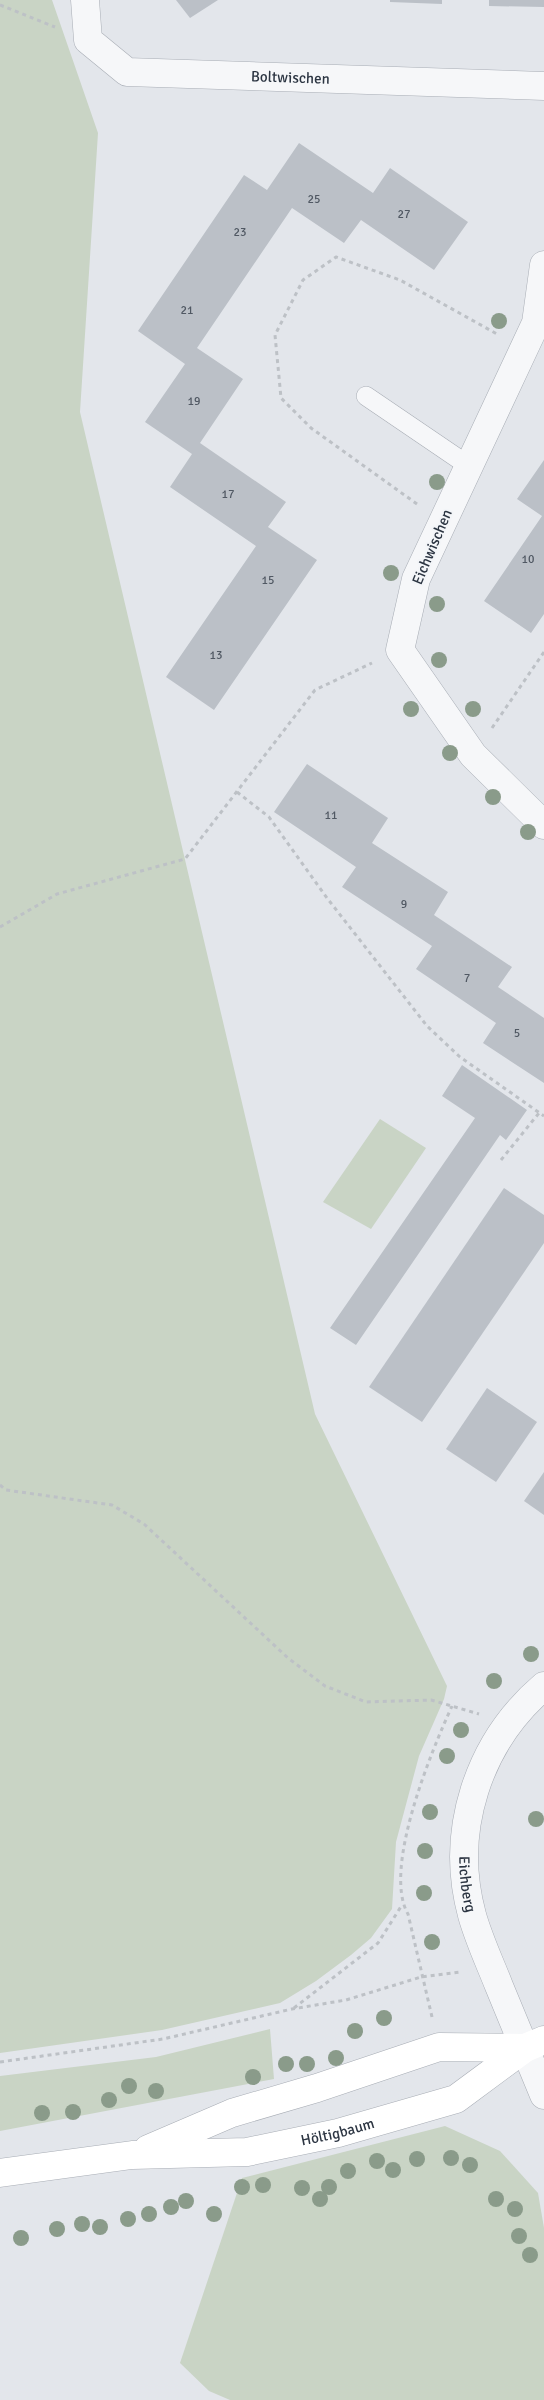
<svg xmlns="http://www.w3.org/2000/svg" width="544" height="2400" font-family="Signika,sans-serif">
<rect width="100%" height="100%" fill="#e3e6eb"/>
<g fill="#c9d4c5">
<polygon points="0,0 52,0 98,133 80,412 315,1414 447,1686 444,1699 419,1756 396,1842 392,1909 371,1938 351,1955 316,1981 280,2003 162,2030 0,2053"/>
<polygon points="380,1119 426,1148 371,1229 323,1202"/>
<polygon points="270,2029 274,2079 0,2131 0,2076 156,2057"/>
<polygon points="445,2126 500,2151 538,2193 544,2228 544,2400 230,2400 209,2391 180,2363 242,2178"/>
</g>
<g fill="#bbc0c7">
<polygon points="176,0 218,0 190,18"/>
<polygon points="390,0 442,0 442,4 390,2"/>
<polygon points="489,0 544,0 544,7 489,6"/>
<polygon points="299,143 373,193 390,168 468,222 434,270 361,220 344,243 292,208 197,348 243,379 200,443 286,502 268,527 317,560 214,710 166,677 256,546 170,487 192,454 145,422 185,364 138,331 244,175 267,190"/>
<polygon points="544,460 544,614 531,633 484,601 542,516 517,499"/>
<polygon points="307,764 388,818 372,843 448,892 434,915 512,967 498,987 544,1018 544,1083 483,1043 496,1023 416,969 432,946 342,887 356,867 274,812"/>
<polygon points="462,1065 527,1110 506,1140 500,1135 356,1345 330,1328 475,1118 442,1096"/>
<polygon points="504,1188 544,1215 544,1243 422,1422 369,1387"/>
<polygon points="487,1388 537,1422 496,1482 446,1449"/>
<polygon points="544,1472 544,1515 524,1501"/>
</g>
<g fill="none" stroke-linecap="round" stroke-linejoin="round">
<g stroke="#a8adb5" stroke-width="20">
<polyline id="lane" points="366,396 469,466"/>
</g>
<g stroke="#a8adb5" stroke-width="29">
<g id="street">
<path id="s1" d="M85 0 88 40 127 72 544 86"/>
<polyline points="544,265 536,323 416,579 400,650 473,755 544,825"/>
<path id="s2" d="M544 1686C478 1742 449 1831 472 1915 479 1940 490 1963 499 1986 514 2022 529 2059 544 2095"/>
</g>
</g>
<g stroke="#a8adb5" stroke-width="29">
<g id="secondary">
<polyline points="148,2149 232,2113 317,2088 439,2047 525,2048"/>
<path id="s3" d="M0 2173 132 2155 247 2152 338 2133 456 2099 525 2048 544 2040"/>
</g>
</g>
<g stroke="#bdc1c6" stroke-width="3" stroke-dasharray="4 4" stroke-linecap="butt">
<polyline points="0,5 55,27"/>
<polyline points="417,504 311,428 281,398 275,335 303,280 336,257 400,280 497,334"/>
<polyline points="492,728 544,652"/>
<polyline points="237,792 269,817 327,898 427,1026 460,1057 544,1116"/>
<polyline points="0,927 57,894 185,859 315,690 372,663"/>
<polyline points="501,1160 539,1113"/>
<polyline points="0,1485 6,1490 112,1505 144,1524 288,1658 325,1686 366,1702 431,1700 479,1714"/>
<polyline points="294,2008 378,1943 402,1905"/>
<path d="M432 2017 408 1914C382 1869 432 1750 452 1706"/>
<polyline points="0,2062 163,2039 292,2009 346,2000 421,1977 460,1972"/>
</g>
<use href="#lane" stroke="#f6f7f9" stroke-width="19"/>
<use href="#street" stroke="#f6f7f9" stroke-width="28"/>
<use href="#secondary" stroke="#fff" stroke-width="28"/>
</g>
<g fill="#8a9b8a">
<circle cx="499" cy="321" r="8"/>
<circle cx="437" cy="482" r="8"/>
<circle cx="391" cy="573" r="8"/>
<circle cx="437" cy="604" r="8"/>
<circle cx="439" cy="660" r="8"/>
<circle cx="411" cy="709" r="8"/>
<circle cx="473" cy="709" r="8"/>
<circle cx="450" cy="753" r="8"/>
<circle cx="493" cy="797" r="8"/>
<circle cx="528" cy="832" r="8"/>
<circle cx="531" cy="1654" r="8"/>
<circle cx="494" cy="1681" r="8"/>
<circle cx="461" cy="1730" r="8"/>
<circle cx="447" cy="1756" r="8"/>
<circle cx="430" cy="1812" r="8"/>
<circle cx="536" cy="1819" r="8"/>
<circle cx="425" cy="1851" r="8"/>
<circle cx="424" cy="1893" r="8"/>
<circle cx="432" cy="1942" r="8"/>
<circle cx="384" cy="2018" r="8"/>
<circle cx="355" cy="2031" r="8"/>
<circle cx="336" cy="2058" r="8"/>
<circle cx="286" cy="2064" r="8"/>
<circle cx="307" cy="2064" r="8"/>
<circle cx="253" cy="2077" r="8"/>
<circle cx="129" cy="2086" r="8"/>
<circle cx="156" cy="2091" r="8"/>
<circle cx="109" cy="2100" r="8"/>
<circle cx="73" cy="2112" r="8"/>
<circle cx="42" cy="2113" r="8"/>
<circle cx="451" cy="2158" r="8"/>
<circle cx="417" cy="2159" r="8"/>
<circle cx="377" cy="2161" r="8"/>
<circle cx="470" cy="2165" r="8"/>
<circle cx="393" cy="2170" r="8"/>
<circle cx="348" cy="2171" r="8"/>
<circle cx="263" cy="2185" r="8"/>
<circle cx="242" cy="2187" r="8"/>
<circle cx="329" cy="2187" r="8"/>
<circle cx="302" cy="2188" r="8"/>
<circle cx="320" cy="2199" r="8"/>
<circle cx="496" cy="2199" r="8"/>
<circle cx="186" cy="2201" r="8"/>
<circle cx="171" cy="2207" r="8"/>
<circle cx="515" cy="2209" r="8"/>
<circle cx="149" cy="2214" r="8"/>
<circle cx="214" cy="2214" r="8"/>
<circle cx="128" cy="2219" r="8"/>
<circle cx="82" cy="2224" r="8"/>
<circle cx="100" cy="2227" r="8"/>
<circle cx="57" cy="2229" r="8"/>
<circle cx="519" cy="2236" r="8"/>
<circle cx="21" cy="2238" r="8"/>
<circle cx="530" cy="2255" r="8"/>
</g>
<g text-anchor="middle" dominant-baseline="central" stroke-width="4" stroke-linejoin="round" paint-order="stroke">
<g font-size="12" fill="#505863">
<text x="314" y="199">25</text>
<text x="404" y="214">27</text>
<text x="240" y="232">23</text>
<text x="187" y="310">21</text>
<text x="194" y="401">19</text>
<text x="228" y="494">17</text>
<text x="528" y="559">10</text>
<text x="268" y="580">15</text>
<text x="216" y="655">13</text>
<text x="331" y="815">11</text>
<text x="404" y="904">9</text>
<text x="467" y="978">7</text>
<text x="517" y="1033">5</text>
</g>
<g font-size="15" fill="#2c3542" stroke="#f3f5f8">
<text stroke="none"><textPath href="#s1" startOffset="254">Boltwischen</textPath></text>
<text transform="translate(432 547) rotate(-67)">Eichwischen</text>
<text stroke="none"><textPath href="#s2" startOffset="222">Eichberg</textPath></text>
<text stroke="none"><textPath href="#s3" startOffset="341">Höltigbaum</textPath></text>
</g>
</g>
</svg>
